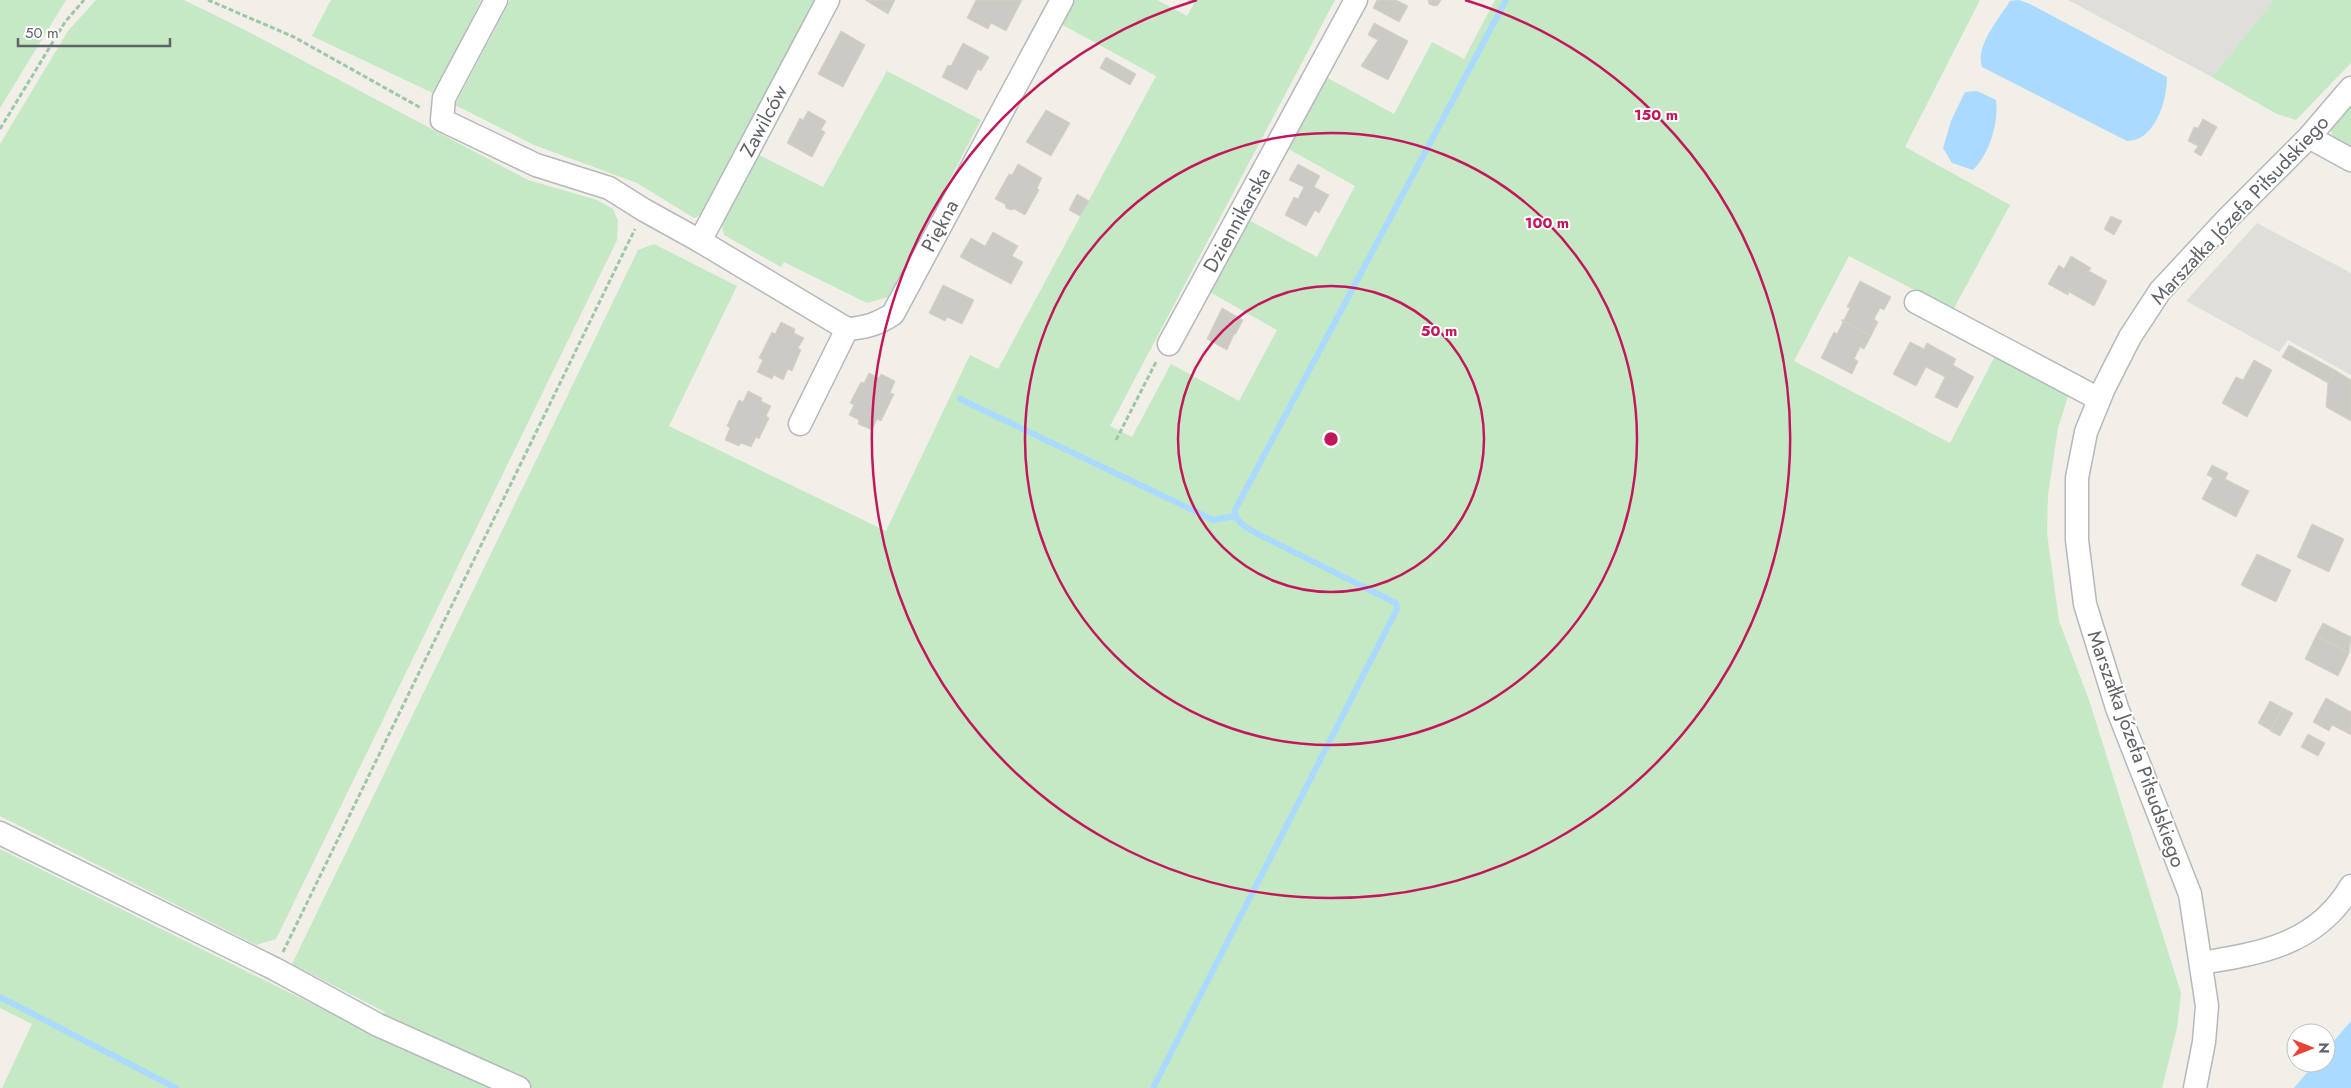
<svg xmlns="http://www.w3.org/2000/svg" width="2351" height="1088" font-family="Jost,sans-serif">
<rect width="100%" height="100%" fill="#f1efe8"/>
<g fill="#e0deda">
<polygon points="2068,0 2274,0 2212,77"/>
<polygon points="2257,223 2351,273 2351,375 2288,340 2279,352 2186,301"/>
</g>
<g fill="#c5e8c5">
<polygon points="0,0 66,0 0,108"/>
<polygon points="96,0 184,0 245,30 528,180 597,200 613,209 618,221 617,240 276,939 256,945 0,816 0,144 68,31"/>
<polygon points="331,0 481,0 435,94 312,36"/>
<polygon points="510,0 817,0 706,213 694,218 637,183 534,145 455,105"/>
<polygon points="1074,0 1157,0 1187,16 1196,0 1335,0 1110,426 1132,437 1171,364 1239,401 1277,330 1208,291 1247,219 1317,257 1355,186 1285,147 1324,76 1394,114 1432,42 1464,59 1495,0 1980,0 1905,147 2010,205 1953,310 1849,256 1794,361 1950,443 1997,352 2069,393 2058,428 2048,495 2047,533 2059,621 2089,700 2181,993 2177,1028 2162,1088 2,1088 32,1024 0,1008 0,849 373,1034 385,1012 292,964 638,250 654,244 737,286 669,426 886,531 970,355 998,369 1156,76 1061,24"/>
<polygon points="2274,0 2351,0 2351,63 2296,120 2277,114 2212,77"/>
<polygon points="887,71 981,120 888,297 867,303 784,262 781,267 724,235 721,221 757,154 823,187"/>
<polygon points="2351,102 2351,150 2333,138 2330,124"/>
</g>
<g fill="#aadaff">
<path d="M2019 0 2030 4 2167 77C2167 101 2155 141 2127 141L1982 67C1975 45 1999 19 2010 1Z"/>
<path d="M1977 91 1996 100C1999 123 1989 154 1973 170L1952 163 1943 148 1951 121 1965 92Z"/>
<polygon points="2351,1021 2351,1088 2294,1088 2315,1063 2326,1063 2326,1050"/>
</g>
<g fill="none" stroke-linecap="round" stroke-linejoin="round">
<g stroke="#aadaff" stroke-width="6">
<polyline points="960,399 1203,515 1213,520 1235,516"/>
<polyline points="0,997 176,1088"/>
<path d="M1153 1088 1397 609 1396 603 1256 533C1246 527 1235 522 1235 510L1506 0"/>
</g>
</g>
<g fill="#cccac5" stroke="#d6d1c6">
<polygon points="865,0 895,0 888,14"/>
<polygon points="976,0 1022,0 1006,31 991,23 988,29 967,18"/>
<polygon points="1377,0 1396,0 1408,6 1399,22 1373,8"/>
<polygon points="1428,0 1441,0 1438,5 1434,6 1429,4"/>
<polygon points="1374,23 1408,41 1388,80 1361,66 1378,40 1368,35"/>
<polygon points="841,31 865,45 843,87 818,74"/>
<polygon points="963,43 989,57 981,71 978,69 967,90 942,77 948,65 951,66"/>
<polygon points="1106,57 1136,74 1130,85 1100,68"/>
<polygon points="1046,110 1070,123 1051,156 1026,142"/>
<polygon points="808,111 826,121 821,130 825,132 812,157 787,143 800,118 803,120"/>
<polygon points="2203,119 2217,127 2201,156 2194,152 2198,146 2188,141 2194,127 2198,128"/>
<polygon points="1018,164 1042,178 1037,188 1039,190 1025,215 1014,209 1011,210 1006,208 1005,204 995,199 1009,174 1012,175"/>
<polygon points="1298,164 1320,176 1314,187 1329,195 1319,213 1315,210 1306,226 1285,215 1294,197 1298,199 1304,187 1289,180"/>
<polygon points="1077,194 1089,201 1080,216 1069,210"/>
<polygon points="2111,216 2122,221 2114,235 2104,229"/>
<polygon points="993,232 1018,246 1012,256 1023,262 1011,284 960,257 971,238 985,246"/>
<polygon points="2071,256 2091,268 2089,271 2107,281 2094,306 2069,292 2068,295 2048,284 2059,265 2064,269"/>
<polygon points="1860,281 1891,297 1884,310 1880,308 1874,319 1878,322 1871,336 1841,320 1844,320 1850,308 1847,307"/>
<polygon points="943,285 974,300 962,324 947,317 945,321 929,313"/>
<polygon points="1222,308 1243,320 1235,335 1234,334 1227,350 1207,339"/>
<polygon points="1841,320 1871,336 1864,349 1860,347 1854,359 1858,361 1852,374 1821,358 1834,332 1837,334 1843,322"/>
<polygon points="781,322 795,329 794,333 804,338 798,348 801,350 792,371 788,369 783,380 774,375 772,379 757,372 763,360 759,358 772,332 775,334"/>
<polygon points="1910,342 1924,349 1927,343 1956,359 1953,365 1974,377 1957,408 1935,397 1945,377 1926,367 1916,386 1893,374"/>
<polygon points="2289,345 2335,370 2328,383 2282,357"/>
<polygon points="2254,360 2272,370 2247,417 2222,403 2236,377 2243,380"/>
<polygon points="2335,370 2351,380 2351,421 2326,407 2328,383"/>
<polygon points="869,373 879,378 881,374 895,381 890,393 894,394 881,421 877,419 872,430 858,424 859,420 849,415 854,405 850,403 861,382 864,383"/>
<polygon points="748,391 762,398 761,401 771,406 766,416 769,418 759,439 756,437 751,447 741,443 739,446 725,440 730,428 727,426 739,400 743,402"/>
<polygon points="2212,465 2228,473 2225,479 2249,491 2236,517 2202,499 2213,478 2207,475"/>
<polygon points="2312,524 2344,539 2329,572 2297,557"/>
<polygon points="2257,554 2291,570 2276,602 2241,585"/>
<polygon points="2323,623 2351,637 2349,653 2316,636"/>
<polygon points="2316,636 2349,653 2338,676 2305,659"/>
<polygon points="2326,698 2351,712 2351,735 2332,725 2329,731 2313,722"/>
<polygon points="2270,701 2283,708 2270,730 2258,723"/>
<polygon points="2283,708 2293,713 2280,736 2270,731"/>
<polygon points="2308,734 2325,743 2318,756 2301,747"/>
</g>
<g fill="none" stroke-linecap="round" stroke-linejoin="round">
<g stroke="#b5b8bc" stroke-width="25">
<g id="minor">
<polyline points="496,0 444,98 442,120 536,165 609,188 644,210 700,241 847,329"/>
<polyline points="2309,137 2351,160"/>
<polyline points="700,241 828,0"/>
<polyline points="1916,302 2099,399"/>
<path d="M847 329C865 328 878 324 893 314L1062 0"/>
<polyline points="1169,344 1356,0"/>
<polyline points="800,424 847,329"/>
<polyline points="0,833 275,969 378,1025 519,1088"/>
<path d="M2202 963C2262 953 2317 944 2351 886"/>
<polyline points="2195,1088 2204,1042 2207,1006 2190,894 2117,708 2085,604 2077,540 2077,478 2086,432 2104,388 2130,337 2160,291 2227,219 2309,137 2351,88"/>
</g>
</g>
<g stroke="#9cc7a9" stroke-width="3" stroke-dasharray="5 2.5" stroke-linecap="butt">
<polyline points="208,0 294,37 421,108"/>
<polyline points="0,129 65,22 84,0"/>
<polyline points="1116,440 1157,360"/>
<polyline points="283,952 635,229"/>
</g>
<use href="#minor" stroke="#fff" stroke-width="22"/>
</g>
<g fill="none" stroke="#c2185b" stroke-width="2.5">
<circle cx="1331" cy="439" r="153"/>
<circle cx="1331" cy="439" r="306"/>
<path d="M1465 0A459 459 0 1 1 1197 0"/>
</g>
<g text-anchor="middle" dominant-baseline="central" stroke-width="4" stroke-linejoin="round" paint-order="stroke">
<g font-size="20" fill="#5f6368" stroke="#fff">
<text transform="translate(764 121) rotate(-62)">Zawilców</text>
<text transform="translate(2240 210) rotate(-47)">Marszałka Józefa Piłsudskiego</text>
<text transform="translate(1237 220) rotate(-61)">Dziennikarska</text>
<text transform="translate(940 226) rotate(-62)">Piękna</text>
<text transform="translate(2136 749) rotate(70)">Marszałka Józefa Piłsudskiego</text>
</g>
</g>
<circle cx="1331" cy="439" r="8" fill="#c2185b" stroke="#fff" stroke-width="2.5"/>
<g font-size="15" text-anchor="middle" font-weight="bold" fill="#c2185b" stroke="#fff" stroke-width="4" stroke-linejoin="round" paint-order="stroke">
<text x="1656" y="120">150 m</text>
<text x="1547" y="228">100 m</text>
<text x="1439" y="336">50 m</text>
</g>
<g transform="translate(2311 1048) rotate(90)"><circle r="24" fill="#ffffff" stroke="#bfc1c3"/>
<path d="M0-4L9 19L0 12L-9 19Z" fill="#ea4335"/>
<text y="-8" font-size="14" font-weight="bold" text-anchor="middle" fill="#5f6368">N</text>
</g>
<path d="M18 38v8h152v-8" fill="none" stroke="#5f6368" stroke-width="2.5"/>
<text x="25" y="38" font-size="15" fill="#5f6368" stroke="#ffffff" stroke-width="4" paint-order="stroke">50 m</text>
</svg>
